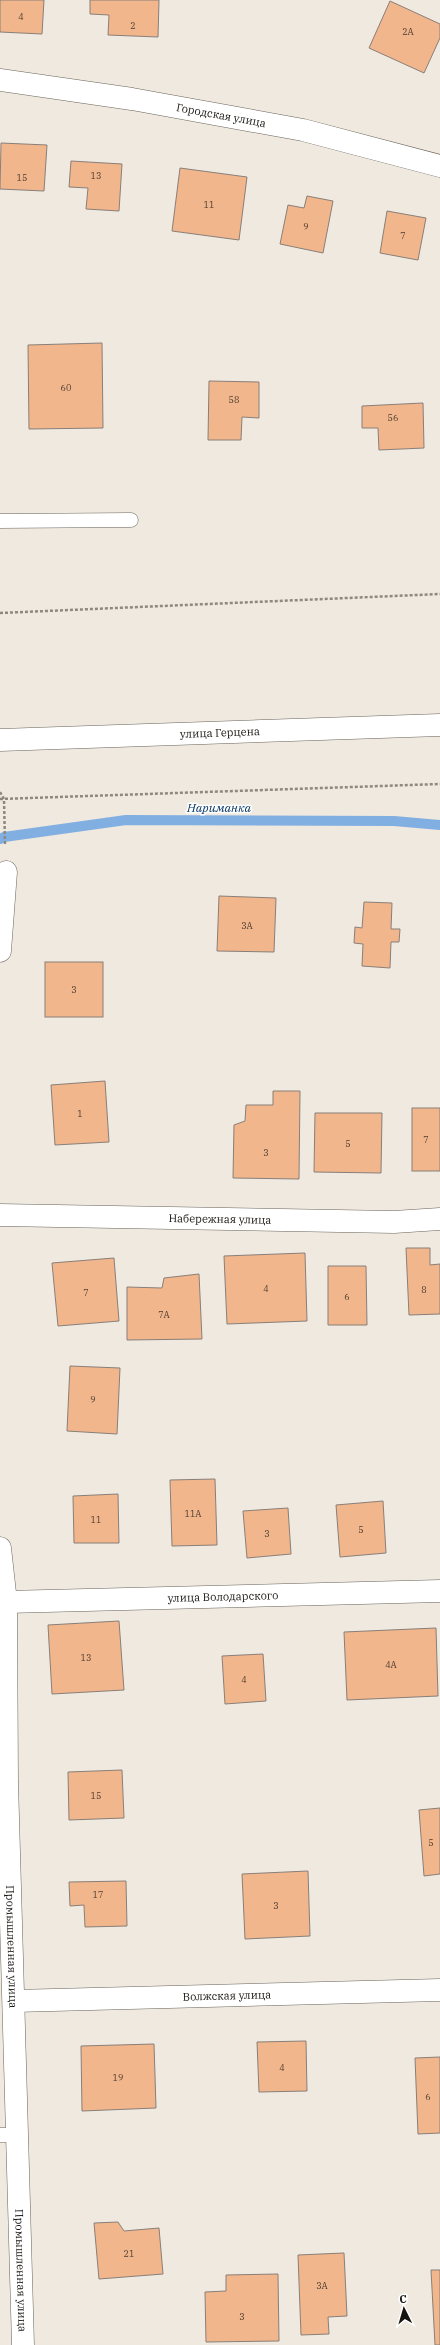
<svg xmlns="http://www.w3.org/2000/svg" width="440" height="2345" font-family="'IBM Plex Serif',serif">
<rect width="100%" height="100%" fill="#efe9df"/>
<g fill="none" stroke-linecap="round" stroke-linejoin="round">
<polyline stroke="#82afe1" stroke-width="10" points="0,839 4,837 126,820 394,821 440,825"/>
</g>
<g fill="#f1b68c" stroke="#897f79">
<polygon points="0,0 44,0 42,34 0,32"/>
<polygon points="90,0 159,0 158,37 108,35 109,15 90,14"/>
<polygon points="390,1 440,24 440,38 424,73 369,48"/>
<polygon points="1,143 47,145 44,191 0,189"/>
<polygon points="71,161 122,164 119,211 86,209 88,188 69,187"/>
<polygon points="180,168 247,177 239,240 172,231"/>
<polygon points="307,196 333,201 323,253 280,244 288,205 304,208"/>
<polygon points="387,211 426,218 418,260 380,253"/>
<polygon points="102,343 103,428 29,429 28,345"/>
<polygon points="209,381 259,382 259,418 242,417 241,440 208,440"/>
<polygon points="423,403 424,448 379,450 378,428 362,428 362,406"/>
<polygon points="219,896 276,898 274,952 217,951"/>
<polygon points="364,902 392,903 391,929 400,929 399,942 391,942 390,968 362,966 363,944 354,943 355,927 362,928"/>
<rect x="45" y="962" width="58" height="55"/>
<polygon points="105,1081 109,1142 55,1145 51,1085"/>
<polygon points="273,1091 300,1091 299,1179 233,1178 234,1125 245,1121 246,1105 273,1105"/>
<rect x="412" y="1108" width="28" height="63"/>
<polygon points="315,1113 382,1113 381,1173 314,1172"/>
<polygon points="406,1248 430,1248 430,1265 440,1264 440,1314 409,1315"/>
<polygon points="305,1253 307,1321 227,1324 224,1256"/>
<polygon points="114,1258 119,1321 58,1326 52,1263"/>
<polygon points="328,1266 366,1266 367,1325 328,1325"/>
<polygon points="199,1274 202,1339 127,1340 127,1287 162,1288 164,1278"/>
<polygon points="70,1366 120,1368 117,1434 67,1431"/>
<polygon points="215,1479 217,1545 172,1546 170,1480"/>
<polygon points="118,1494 119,1543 74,1543 73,1496"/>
<polygon points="383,1501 386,1553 340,1557 336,1505"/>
<polygon points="288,1508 291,1554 247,1558 243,1511"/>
<polygon points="119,1621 124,1690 52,1694 48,1625"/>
<polygon points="436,1628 438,1696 347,1700 344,1632"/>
<polygon points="263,1654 266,1701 225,1704 222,1656"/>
<polygon points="122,1770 124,1818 69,1820 68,1772"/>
<polygon points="440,1808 440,1874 424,1876 419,1810"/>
<polygon points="308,1871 310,1936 245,1939 242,1874"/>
<polygon points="126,1881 127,1926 85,1927 84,1905 70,1906 69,1882"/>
<polygon points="306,2041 307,2091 259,2092 257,2042"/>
<polygon points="154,2044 156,2108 82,2111 81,2046"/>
<polygon points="440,2057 440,2133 418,2134 415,2058"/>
<polygon points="118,2222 124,2231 159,2228 163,2274 99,2279 94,2223"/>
<polygon points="344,2253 347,2316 328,2317 329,2334 301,2335 298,2255"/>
<polygon points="431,2270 440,2270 440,2345 435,2345"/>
<polygon points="278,2274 279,2341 206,2342 205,2292 226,2291 226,2275"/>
</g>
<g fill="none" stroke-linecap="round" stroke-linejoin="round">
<g stroke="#69645b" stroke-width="15">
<g id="lane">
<polyline points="0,521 131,520"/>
<polyline points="0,2135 17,2135"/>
</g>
</g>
<g stroke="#69645b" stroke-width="23">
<g id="street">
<path id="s1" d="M0 80 132 99 303 130 440 166"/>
<polyline points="0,951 6,872"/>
<path id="s2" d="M0 1215 394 1222 440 1219"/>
<path id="s3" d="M0 1548 6 1602 7 1782 23 2345"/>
<path id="s4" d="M6 1602 440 1591"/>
<path id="s5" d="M14 2001 440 1990"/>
</g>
</g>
<g stroke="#69645b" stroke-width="23">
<g id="secondary">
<path id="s6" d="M0 740 440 725"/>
</g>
</g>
<g stroke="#8d8981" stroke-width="2.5" stroke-dasharray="3 2" stroke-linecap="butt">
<polyline points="0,613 440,594"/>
<polyline points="0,792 4,799 5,844"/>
<polyline points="0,799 440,784"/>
</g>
<use href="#lane" stroke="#fff" stroke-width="14"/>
<use href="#street" stroke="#fff" stroke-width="22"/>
<use href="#secondary" stroke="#fff" stroke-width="22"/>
</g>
<g text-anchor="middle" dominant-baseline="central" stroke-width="3" stroke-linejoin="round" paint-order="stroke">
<g font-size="9" fill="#4e3d30">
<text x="21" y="16">4</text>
<text x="133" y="25">2</text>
<text x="408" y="31">2А</text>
<text x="96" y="175">13</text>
<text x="22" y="177">15</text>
<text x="209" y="204">11</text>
<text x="306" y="226">9</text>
<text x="403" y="235">7</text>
<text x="66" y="387">60</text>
<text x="234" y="399">58</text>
<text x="393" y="417">56</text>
<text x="247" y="925">3А</text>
<text x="74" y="989">3</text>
<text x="80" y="1113">1</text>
<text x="426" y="1139">7</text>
<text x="348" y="1143">5</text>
<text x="266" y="1152">3</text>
<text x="266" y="1288">4</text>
<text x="424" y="1289">8</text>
<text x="86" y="1292">7</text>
<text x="347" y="1296">6</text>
<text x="164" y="1314">7А</text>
<text x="93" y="1399">9</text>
<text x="193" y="1513">11А</text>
<text x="96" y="1519">11</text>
<text x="361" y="1529">5</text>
<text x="267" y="1533">3</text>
<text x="86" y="1657">13</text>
<text x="391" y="1664">4А</text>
<text x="244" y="1679">4</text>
<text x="96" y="1795">15</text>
<text x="431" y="1842">5</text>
<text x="98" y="1894">17</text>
<text x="276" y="1905">3</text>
<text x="282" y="2067">4</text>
<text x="118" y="2077">19</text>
<text x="428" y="2096">6</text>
<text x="129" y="2253">21</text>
<text x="322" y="2285">3А</text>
<text x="242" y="2316">3</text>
</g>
<g font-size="11" fill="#171511" stroke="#fff">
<text stroke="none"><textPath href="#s1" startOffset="224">Городская улица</textPath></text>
<text stroke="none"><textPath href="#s6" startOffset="220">улица Герцена</textPath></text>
<text stroke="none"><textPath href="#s2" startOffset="220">Набережная улица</textPath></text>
<text stroke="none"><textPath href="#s4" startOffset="217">улица Володарского</textPath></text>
<text stroke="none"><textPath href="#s3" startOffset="399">Промышленная улица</textPath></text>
<text stroke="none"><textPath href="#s5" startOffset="213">Волжская улица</textPath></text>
<text stroke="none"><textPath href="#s3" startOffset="723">Промышленная улица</textPath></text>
</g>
<g font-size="12" font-style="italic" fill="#053765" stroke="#fff">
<text x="219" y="807">Нариманка</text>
</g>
</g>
<g transform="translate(404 2309) rotate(355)" stroke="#ffffff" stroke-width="3" paint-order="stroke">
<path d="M0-3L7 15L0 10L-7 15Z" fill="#171511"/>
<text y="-6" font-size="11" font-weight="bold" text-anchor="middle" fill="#171511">С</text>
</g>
</svg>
